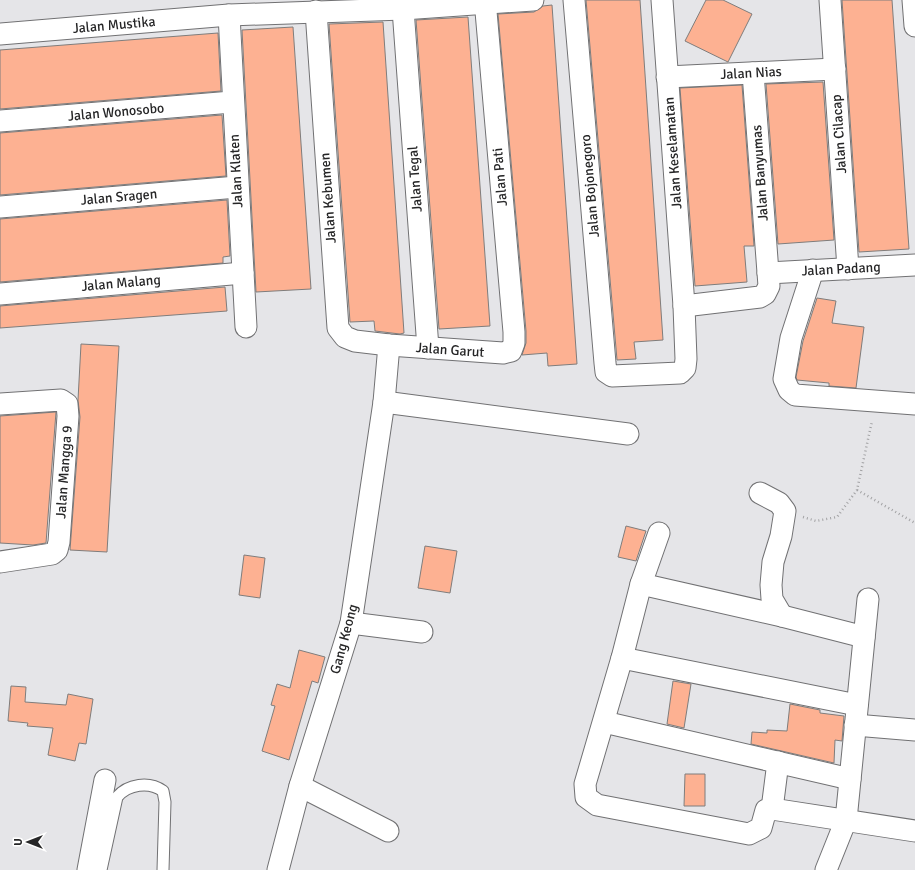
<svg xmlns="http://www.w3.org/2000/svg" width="915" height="870" font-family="Signika,sans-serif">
<rect width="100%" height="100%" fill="#e5e5e8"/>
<g fill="#fdb192" stroke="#7f7d7c">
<polygon points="586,0 640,0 663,340 634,342 636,359 617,360"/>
<polygon points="706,0 723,0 752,14 728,62 685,41"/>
<polygon points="842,0 892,0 909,249 859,252"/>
<polygon points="552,5 577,364 548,366 547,353 522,355 526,343 526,331 498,14 534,12 543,6"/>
<polygon points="468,17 490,326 439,329 416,20"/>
<polygon points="383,22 404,333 400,334 375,331 374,321 350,322 329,24"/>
<polygon points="293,27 311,289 256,292 242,30"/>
<polygon points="218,33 221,91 0,109 0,50"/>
<polygon points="823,82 834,240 778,244 766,84"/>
<polygon points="742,85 754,246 744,246 747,282 695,286 680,88"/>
<polygon points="222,115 226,176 0,195 0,133"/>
<polygon points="227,200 230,256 223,257 223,263 0,282 0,219"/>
<polygon points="225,287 227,311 0,328 0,306"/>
<polygon points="817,298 836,301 832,323 864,327 856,388 829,386 829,383 797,380 796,377 803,341"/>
<polygon points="81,344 119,346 107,552 70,550 80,417 78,400"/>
<polygon points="56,412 46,543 33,545 0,543 0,416"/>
<polygon points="626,526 646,531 636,561 618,557"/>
<polygon points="425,546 457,551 450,593 418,588"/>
<polygon points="244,555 265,558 260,598 239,595"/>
<polygon points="299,650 325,657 318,683 312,681 289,760 262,751 275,706 271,705 277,684 290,688"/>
<polygon points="673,681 691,684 684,728 667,724"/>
<polygon points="11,686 26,687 25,702 66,705 68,694 93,699 86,744 79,743 75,761 48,755 53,728 27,726 28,723 8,721"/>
<polygon points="790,704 820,710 820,713 844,716 842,741 835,740 834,763 751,744 752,732 767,733 767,730 787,731"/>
<polygon points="685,774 705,774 705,806 684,806"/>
</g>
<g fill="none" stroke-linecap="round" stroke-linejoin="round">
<g stroke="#717173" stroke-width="13">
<path id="lane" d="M101 870 117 797C128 784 149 781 163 791L165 802 163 870"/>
</g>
<g stroke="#717173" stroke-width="23">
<g id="street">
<polyline points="574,0 605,363 606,372 612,376 680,373 685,368 686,359 684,306 662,0"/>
<polyline points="830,0 848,269"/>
<polyline points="913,0 915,26"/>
<polyline points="403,9 428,348"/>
<polyline points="316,11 338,328 345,337 355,341 389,345 503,353 511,351 514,343 514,332 485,0"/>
<polyline points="229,15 246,327"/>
<polyline points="0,34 229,15 403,9 533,0"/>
<polyline points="667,77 835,69"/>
<polyline points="0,121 232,102"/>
<polyline points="0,207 237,187"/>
<polyline points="813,270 791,338 784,379 789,390 795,395 915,404"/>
<polyline points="768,273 915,265"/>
<polyline points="0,294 243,273"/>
<polyline points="684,306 760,297 765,294 769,286 753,73"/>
<polyline points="384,402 628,434"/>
<polyline points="0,404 61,400 67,404 68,416 59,542 57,550 52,554 0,562"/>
<polyline points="760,493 779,503 785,511 781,536 773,562 771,585 772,599 782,616"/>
<polyline points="659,533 641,584 622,658 585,784 586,797 597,805 749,834 761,828 766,810 772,809 915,831"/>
<polyline points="641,584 782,616 864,637"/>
<polyline points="351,623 422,632"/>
<polyline points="622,658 857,705"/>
<polyline points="604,722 850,779"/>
<polyline points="855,725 915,730"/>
<polyline points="300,786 388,831"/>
<polyline points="772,809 778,762"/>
<polyline points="88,870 105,780"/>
<polyline points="278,870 300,786 351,623 384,402 389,345"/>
<polyline points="826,870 846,820 868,599"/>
</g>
</g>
<g stroke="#a2a2a4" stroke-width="2.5" stroke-dasharray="1 3" stroke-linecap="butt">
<polyline points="857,490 915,523"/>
<polyline points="803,517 816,521 837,517 857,490 872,421"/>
</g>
<use href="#lane" stroke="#fff" stroke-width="11"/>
<use href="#street" stroke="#fff" stroke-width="21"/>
</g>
<g text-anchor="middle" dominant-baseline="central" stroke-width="3" stroke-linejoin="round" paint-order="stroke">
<g font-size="14" fill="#262627" stroke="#fff">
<text transform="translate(114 25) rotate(-5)">Jalan Mustika</text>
<text transform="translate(751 73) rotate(-3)">Jalan Nias</text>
<text transform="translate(116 112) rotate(-5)">Jalan Wonosobo</text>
<text transform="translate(839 134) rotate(-94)">Jalan Cilacap</text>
<text transform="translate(673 153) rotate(-94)">Jalan Keselamatan</text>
<text transform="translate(236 171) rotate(-93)">Jalan Klaten</text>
<text transform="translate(760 173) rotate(-94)">Jalan Banyumas</text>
<text transform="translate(500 177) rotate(-95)">Jalan Pati</text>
<text transform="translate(415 179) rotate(-94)">Jalan Tegal</text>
<text transform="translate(590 186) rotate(-95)">Jalan Bojonegoro</text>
<text transform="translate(119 197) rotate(-5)">Jalan Sragen</text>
<text transform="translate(328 198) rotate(-94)">Jalan Kebumen</text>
<text transform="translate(841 269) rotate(-3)">Jalan Padang</text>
<text transform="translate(121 283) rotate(-5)">Jalan Malang</text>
<text transform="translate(450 350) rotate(4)">Jalan Garut</text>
<text transform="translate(64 472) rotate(-86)">Jalan Mangga 9</text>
<text transform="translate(344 639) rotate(-75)">Gang Keong</text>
</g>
</g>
<g transform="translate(28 842) rotate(270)" stroke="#ffffff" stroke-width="3" paint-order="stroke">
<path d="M0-3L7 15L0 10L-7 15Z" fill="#262627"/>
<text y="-6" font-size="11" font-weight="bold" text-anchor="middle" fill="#262627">U</text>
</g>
</svg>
